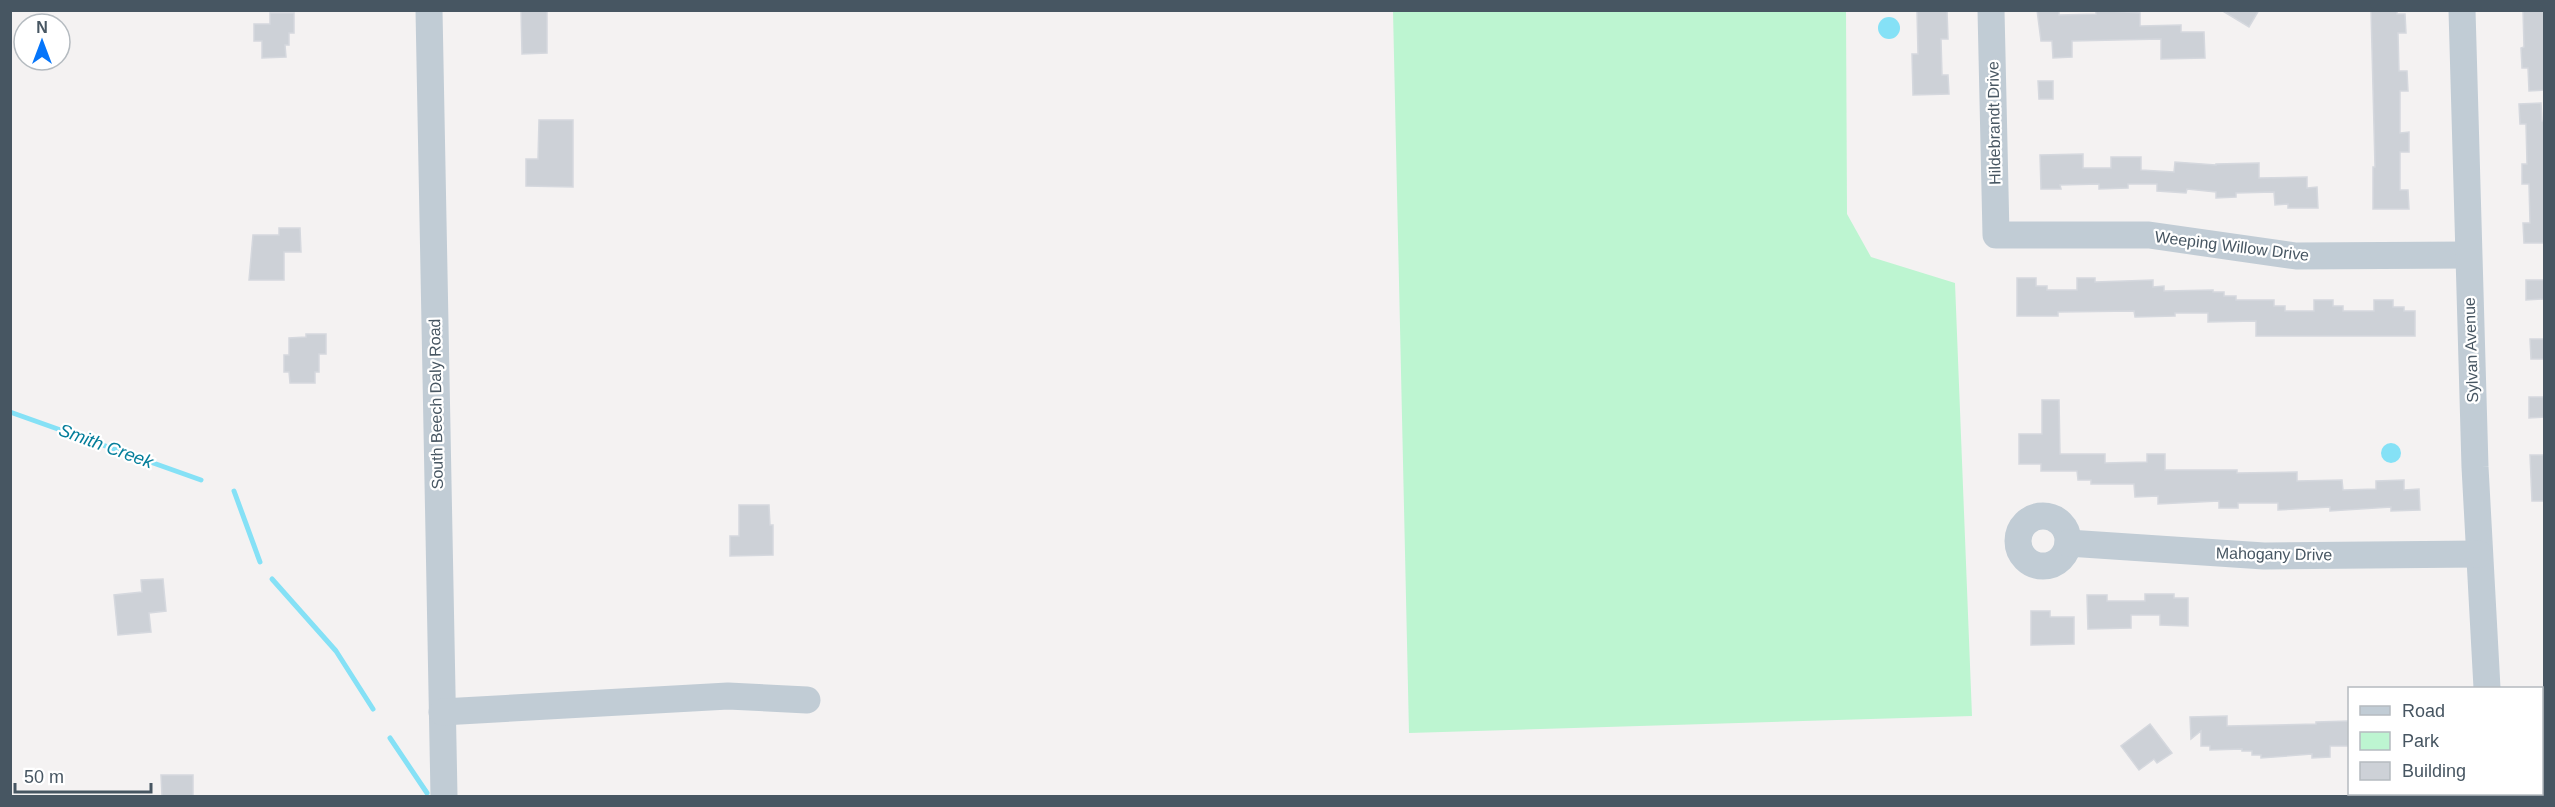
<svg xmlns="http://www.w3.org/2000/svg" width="2555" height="807" font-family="Arial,sans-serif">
<rect width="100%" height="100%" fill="#f4f2f2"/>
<polygon fill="#bdf5d1" points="1393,11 1846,11 1847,214 1871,257 1955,283 1972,716 1409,733"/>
<g fill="#85e1f6">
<circle cx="1889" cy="28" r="11"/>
<circle cx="2391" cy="453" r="10"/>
</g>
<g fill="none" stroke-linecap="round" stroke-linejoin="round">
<g stroke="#85e1f6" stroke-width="5">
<polyline points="10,412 201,480"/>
<polyline points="234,491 260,562"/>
<polyline points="272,579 336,651 373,709"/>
<polyline points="390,738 427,793"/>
</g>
</g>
<g fill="#cdd1d7" stroke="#d5d8de" stroke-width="1.5">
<polygon points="521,10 547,10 547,53 522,54"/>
<polygon points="1917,10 1947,10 1948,39 1941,39 1942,75 1948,75 1949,94 1913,95 1912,54 1918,54"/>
<polygon points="2037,10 2059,10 2059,15 2096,14 2096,10 2140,13 2140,26 2181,25 2181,32 2204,32 2205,58 2161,59 2161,39 2072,41 2072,57 2053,58 2052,41 2041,41"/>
<polygon points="2221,10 2259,10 2249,27"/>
<polygon points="2371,10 2397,10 2397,14 2405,14 2406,33 2398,33 2399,71 2407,71 2408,91 2400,91 2400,133 2409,132 2409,152 2400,152 2400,190 2408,190 2409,209 2373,209 2373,167 2375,167"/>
<polygon points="2523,10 2544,10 2544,90 2529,91 2528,68 2522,68 2521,48 2524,47"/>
<polygon points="270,13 294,13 294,33 289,33 289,45 285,45 286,57 262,58 262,41 254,41 254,24 270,24"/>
<polygon points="2038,81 2053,81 2053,99 2039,99"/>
<polygon points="2541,103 2542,121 2544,121 2544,243 2524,243 2523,223 2530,223 2529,184 2522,184 2522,164 2527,164 2526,124 2520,124 2519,104"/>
<polygon points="539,120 573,120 573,187 526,186 526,159 538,159"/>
<polygon points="2083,154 2083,168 2111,168 2111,157 2141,157 2141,170 2174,172 2175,162 2216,165 2216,164 2259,163 2259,178 2307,177 2307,188 2317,187 2318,208 2288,208 2288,204 2275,205 2274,192 2236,193 2236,197 2216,198 2216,192 2187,189 2186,193 2157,191 2157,184 2128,184 2128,188 2099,189 2099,184 2060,185 2061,189 2041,189 2040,155"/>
<polygon points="279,228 300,228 301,252 284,252 284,280 249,280 253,235 279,235"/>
<polygon points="2017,278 2036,278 2036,286 2047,286 2047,290 2077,290 2077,278 2095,278 2095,282 2153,280 2153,287 2164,286 2164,291 2213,290 2213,292 2224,292 2224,296 2236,296 2236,300 2274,300 2274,306 2285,306 2285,311 2314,311 2314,300 2333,300 2333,306 2343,306 2343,311 2374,311 2374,300 2393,300 2393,307 2404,307 2404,311 2415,311 2415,336 2256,336 2256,321 2208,322 2208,313 2175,313 2175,316 2135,317 2134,311 2058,312 2058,316 2017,316"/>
<polygon points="2526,280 2544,280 2544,299 2526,300"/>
<polygon points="306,334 326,334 326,354 319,354 319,372 315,372 315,383 290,383 289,372 284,372 284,355 289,355 289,338 306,337"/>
<polygon points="2530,339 2544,339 2544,359 2531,359"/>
<polygon points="2529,397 2544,397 2544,417 2529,418"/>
<polygon points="2042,400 2059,400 2060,454 2105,454 2105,463 2147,462 2147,454 2165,454 2165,470 2237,470 2237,473 2297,472 2297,481 2342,480 2343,490 2376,489 2376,481 2404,480 2404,490 2419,489 2420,510 2391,511 2391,507 2330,511 2330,507 2278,510 2278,503 2238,503 2238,508 2219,508 2219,501 2158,504 2158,496 2135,497 2134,484 2091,484 2091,480 2078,480 2077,471 2041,471 2041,464 2019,464 2019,434 2042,434"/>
<polygon points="2530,455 2544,455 2544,501 2532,501"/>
<polygon points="739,505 769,505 770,525 773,525 773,555 730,556 730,536 739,536"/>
<polygon points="163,579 166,611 149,613 151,632 118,635 114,595 142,592 141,580"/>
<polygon points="2145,594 2174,594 2174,598 2188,598 2188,626 2160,625 2160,615 2131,615 2131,628 2088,629 2087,595 2107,595 2107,601 2145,601"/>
<polygon points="2031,611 2050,611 2050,617 2074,617 2074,644 2031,645"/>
<polygon points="2227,716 2227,726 2316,724 2316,722 2349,721 2349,746 2330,746 2330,757 2312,758 2312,754 2261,758 2261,755 2252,755 2252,751 2242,751 2242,749 2210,750 2210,746 2201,746 2201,731 2191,739 2190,717"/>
<polygon points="2150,724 2172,753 2157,763 2154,759 2139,770 2121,746"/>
<polygon points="161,775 193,775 193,796 162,796"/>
</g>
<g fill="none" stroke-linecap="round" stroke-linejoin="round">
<g stroke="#c1ccd5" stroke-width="27">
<polyline points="429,10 444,796"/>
<polyline points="1991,10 1996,235 2149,235 2296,256 2468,255"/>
<polyline points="2462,10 2475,467 2487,688"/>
<circle cx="2043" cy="541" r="25"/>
<polyline points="2068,543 2264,556 2479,554"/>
<polyline points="442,712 728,696 807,700"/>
<polyline points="2487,794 2487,796"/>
</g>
</g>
<g text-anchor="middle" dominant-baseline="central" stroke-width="4.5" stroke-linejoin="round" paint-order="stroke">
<g font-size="16" fill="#475662" stroke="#fff">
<text transform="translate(1994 123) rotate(-91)">Hildebrandt Drive</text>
<text transform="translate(2232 246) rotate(7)">Weeping Willow Drive</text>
<text transform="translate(2471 350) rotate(-92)">Sylvan Avenue</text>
<text transform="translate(436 404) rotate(-91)">South Beech Daly Road</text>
<text transform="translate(2274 554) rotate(1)">Mahogany Drive</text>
</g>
<g font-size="18" font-style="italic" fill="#037d9a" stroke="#fff">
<text transform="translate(106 446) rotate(20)">Smith Creek</text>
</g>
</g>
<rect width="2555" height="807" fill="none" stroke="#475662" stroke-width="24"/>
<rect x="2348" y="687" width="195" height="108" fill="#ffffff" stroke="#b5bbc0" stroke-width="1.5"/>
<rect x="2360" y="706" width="30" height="9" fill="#c1ccd5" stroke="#b5bbc0" stroke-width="1.5"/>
<text x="2402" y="717" font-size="18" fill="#475662">Road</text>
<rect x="2360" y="732" width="30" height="18" fill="#bdf5d1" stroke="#b5bbc0" stroke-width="1.5"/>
<text x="2402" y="747" font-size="18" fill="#475662">Park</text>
<rect x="2360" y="762" width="30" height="18" fill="#cdd1d7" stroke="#b5bbc0" stroke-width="1.5"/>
<text x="2402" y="777" font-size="18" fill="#475662">Building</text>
<g transform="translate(42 42)"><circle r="28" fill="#ffffff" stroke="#b5bbc0" stroke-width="1.5"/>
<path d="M0-4.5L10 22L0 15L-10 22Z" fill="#0575fa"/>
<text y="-9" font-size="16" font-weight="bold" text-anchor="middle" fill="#475662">N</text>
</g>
<path d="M15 783v9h136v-9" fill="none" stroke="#475662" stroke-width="3"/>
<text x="24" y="783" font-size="18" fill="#475662" stroke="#ffffff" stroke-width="4.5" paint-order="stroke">50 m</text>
</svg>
